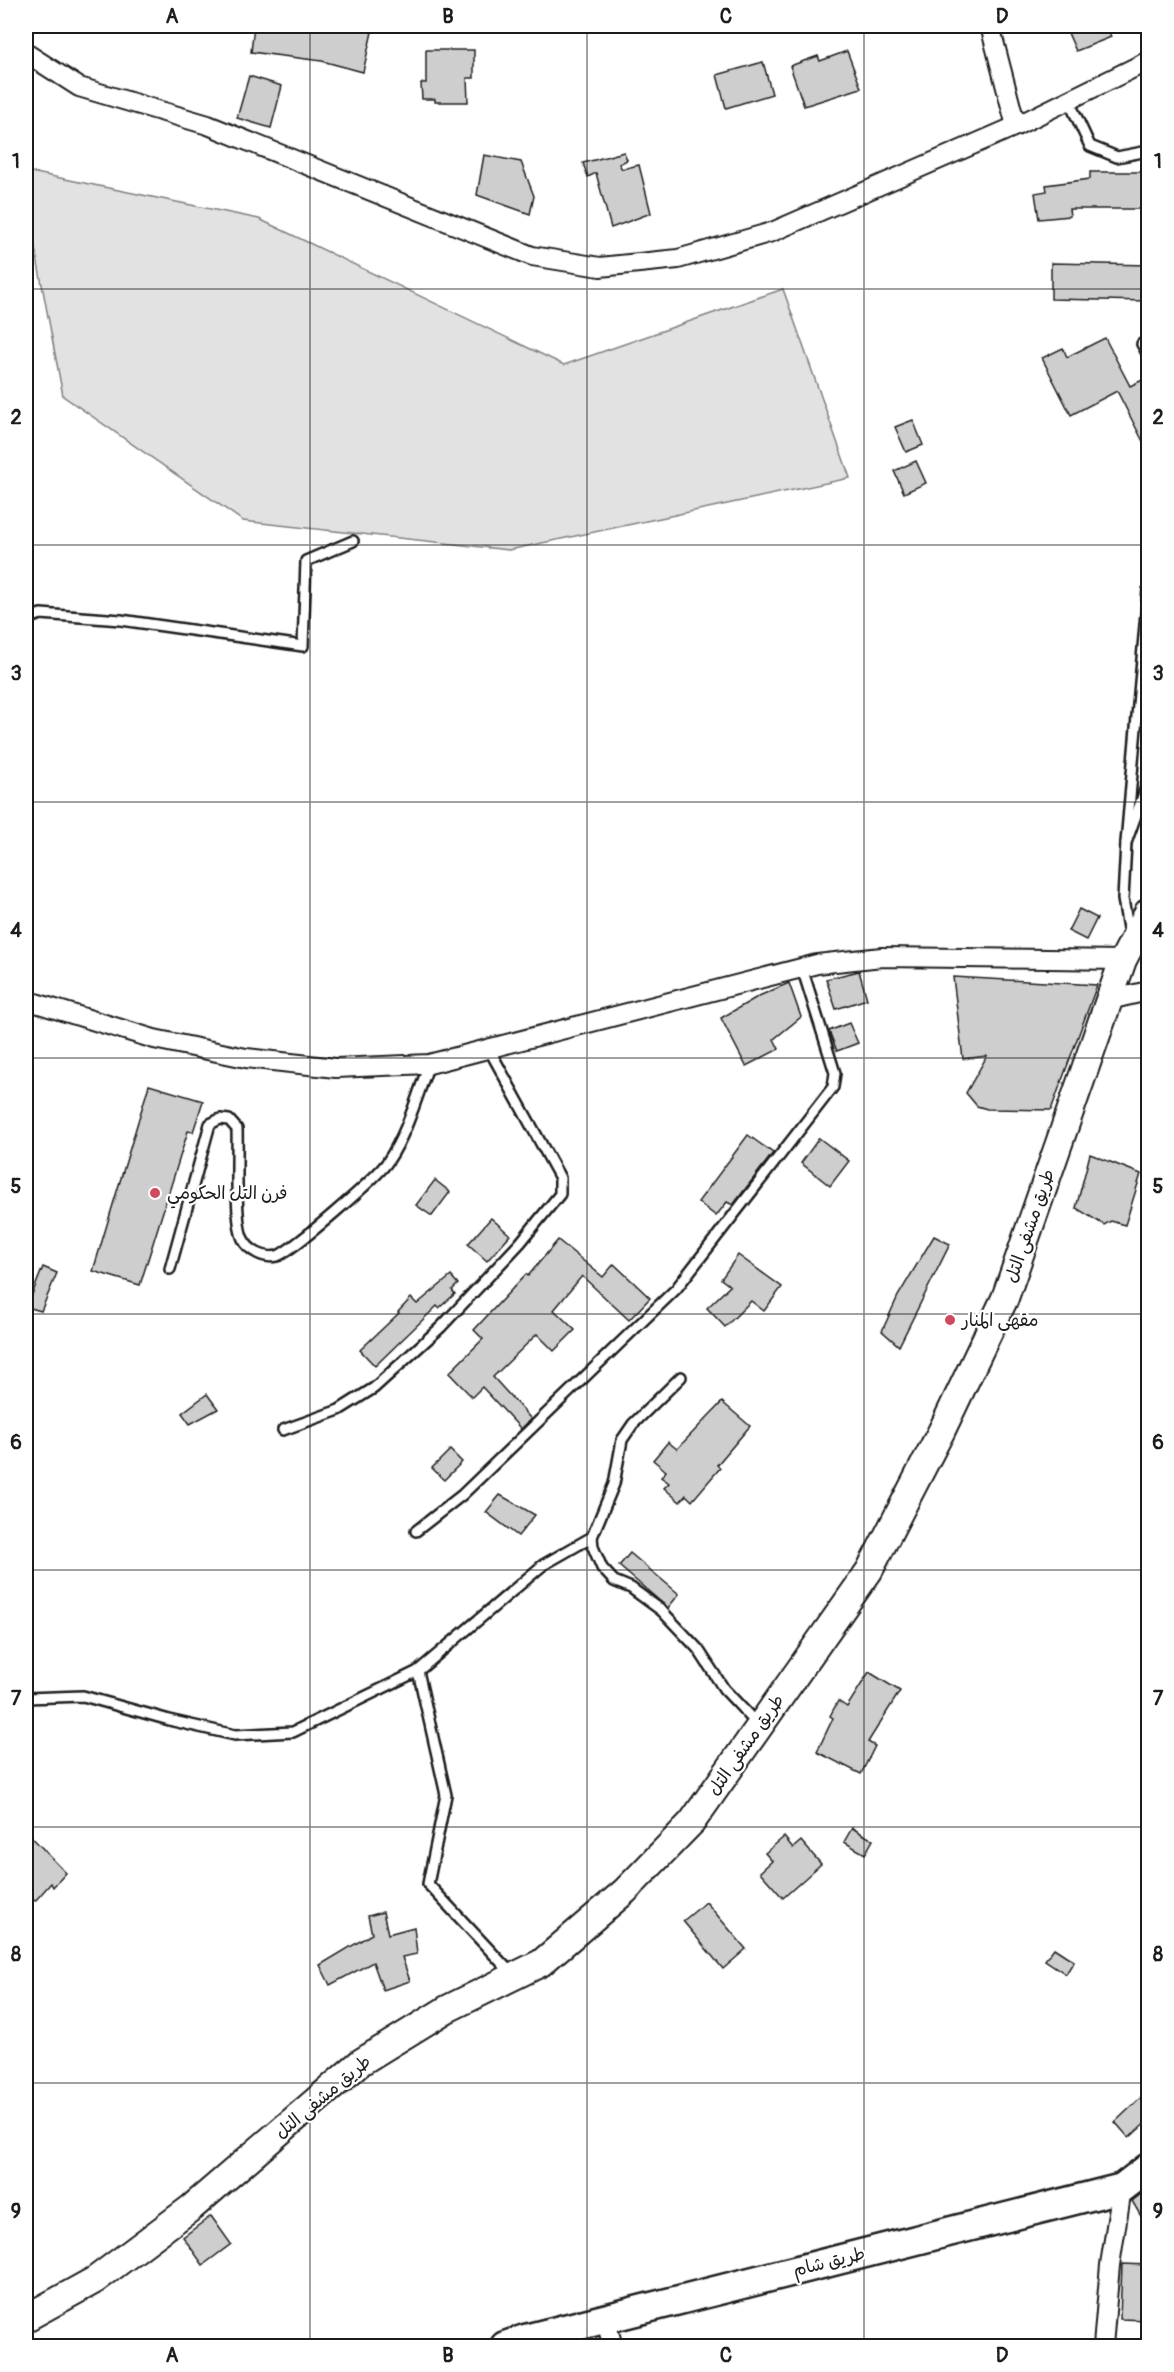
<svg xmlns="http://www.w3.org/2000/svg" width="1174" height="2372" font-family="Pangolin,'Playpen Sans Arabic',sans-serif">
<rect width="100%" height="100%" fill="#fff"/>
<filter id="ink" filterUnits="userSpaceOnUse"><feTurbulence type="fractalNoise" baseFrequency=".0167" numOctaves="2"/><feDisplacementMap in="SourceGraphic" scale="12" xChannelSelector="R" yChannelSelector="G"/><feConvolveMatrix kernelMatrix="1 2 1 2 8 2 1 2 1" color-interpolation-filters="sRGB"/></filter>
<g filter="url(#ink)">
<polygon fill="#e2e2e2" stroke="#7f7f7f" stroke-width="1.5" points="26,171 259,219 564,365 783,289 850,478 509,550 243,521 63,396 26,200"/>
<g fill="#cecece" stroke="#1c1c1c" stroke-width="1.5">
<polygon points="254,26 345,26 372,32 363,72 322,61 251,52"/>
<polygon points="1065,26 1107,26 1111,37 1076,51"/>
<polygon points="426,50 474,50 474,78 467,78 468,102 435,102 435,99 422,99 421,83 426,83"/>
<polygon points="847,51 861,88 804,106 790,66 818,56 820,61"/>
<polygon points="763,62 772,94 726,108 717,75"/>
<polygon points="249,76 282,86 271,128 237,118"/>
<polygon points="624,152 627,160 619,164 622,169 639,165 651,213 611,228 596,173 588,177 583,163"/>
<polygon points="484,155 521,162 534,196 530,214 477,195"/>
<polygon points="1090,172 1149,172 1149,209 1069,209 1070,216 1039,219 1035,193 1047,191 1046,185 1090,179"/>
<polygon points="1051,263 1149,265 1149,301 1051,299"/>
<polygon points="1105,338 1130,386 1149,377 1149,453 1117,391 1071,415 1042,358 1063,348 1067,357"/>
<polygon points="913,420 923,445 906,452 895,427"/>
<polygon points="916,461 926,483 904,493 894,471"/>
<polygon points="1079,909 1097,918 1086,940 1068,931"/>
<polygon points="859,971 867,999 836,1009 826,979"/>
<polygon points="953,977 1097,985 1051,1110 987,1109 977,1106 966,1093 987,1056 963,1059"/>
<polygon points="789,983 801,1017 774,1039 779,1049 746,1066 721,1018 759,996"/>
<polygon points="849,1023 858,1043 837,1051 829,1031"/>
<polygon points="149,1085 203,1101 193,1132 188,1131 140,1285 93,1271"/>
<polygon points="748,1135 773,1153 733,1205 727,1202 716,1216 698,1202"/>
<polygon points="819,1138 849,1161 830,1186 801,1163"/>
<polygon points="1090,1154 1141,1174 1125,1225 1111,1221 1104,1225 1076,1208"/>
<polygon points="435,1180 450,1192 432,1216 416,1205"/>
<polygon points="491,1218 510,1235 487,1261 468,1244"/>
<polygon points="934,1236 950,1244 899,1346 882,1331 898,1296"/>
<polygon points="558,1240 603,1277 614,1264 650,1298 629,1320 582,1276 554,1310 575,1330 554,1351 537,1334 493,1377 531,1419 521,1429 482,1387 472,1397 449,1373 483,1339 474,1330 526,1274 528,1276"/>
<polygon points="738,1255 782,1287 764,1311 751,1301 725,1327 707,1308 730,1286 721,1279"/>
<polygon points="43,1267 57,1273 41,1311 27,1307"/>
<polygon points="451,1276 458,1284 452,1290 455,1294 439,1308 437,1306 375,1366 360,1350 399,1313 398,1312 411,1298 417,1304"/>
<polygon points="207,1394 218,1409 190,1424 182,1413"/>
<polygon points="722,1402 750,1426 717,1465 720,1468 692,1501 686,1495 680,1502 664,1488 669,1483 661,1477 666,1471 653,1460 668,1442 677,1449"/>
<polygon points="450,1450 462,1462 444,1480 432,1468"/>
<polygon points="500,1495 535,1515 518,1536 486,1512"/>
<polygon points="630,1553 679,1594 668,1608 619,1566"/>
<polygon points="869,1672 900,1691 868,1742 875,1746 861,1774 817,1752 833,1718 830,1716 838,1701 847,1707"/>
<polygon points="852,1828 873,1840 865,1854 844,1842"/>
<polygon points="26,1831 66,1873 53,1887 51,1883 35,1901 26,1893"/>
<polygon points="784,1837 793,1848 801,1841 821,1864 783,1898 760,1872 772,1861 765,1853"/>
<polygon points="706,1902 746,1949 723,1969 683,1921"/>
<polygon points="383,1912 388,1934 414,1927 417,1954 402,1957 410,1981 383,1990 373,1962 330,1985 320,1965 372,1934 368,1916"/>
<polygon points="1054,1948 1074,1961 1066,1974 1045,1960"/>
<polygon points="1149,2090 1149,2120 1129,2138 1115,2122"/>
<polygon points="1149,2188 1149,2230 1132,2201"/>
<polygon points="211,2216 231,2244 203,2265 183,2237"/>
<polygon points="1122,2264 1149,2265 1149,2320 1120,2319"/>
</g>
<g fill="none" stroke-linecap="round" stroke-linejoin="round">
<g stroke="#1c1c1c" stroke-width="14">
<g id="lane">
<polyline points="1069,101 1090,146 1117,157 1148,151"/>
<polyline points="1142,344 1148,355"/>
<polyline points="26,619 41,614 121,620 303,646 306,561 353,541"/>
<polyline points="1126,843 1148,590"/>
<polyline points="1129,934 1123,899 1126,843 1148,782"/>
<path d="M170 1269 210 1124 220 1119 229 1120 237 1129C238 1152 234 1221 243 1239 249 1251 264 1259 277 1256 290 1253 380 1175 388 1161 407 1133 417 1096 429 1064"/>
<polyline points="681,1377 633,1424 622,1440 614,1484 592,1537 593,1547 602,1568 614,1581 631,1588 661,1610 698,1649 724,1689 758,1725"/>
<polyline points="283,1430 339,1410 374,1388 441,1327 520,1243 560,1194 560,1178 489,1049"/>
<polyline points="416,1531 462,1495 676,1289 833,1087 835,1073 802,968"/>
<polyline points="418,1671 446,1795 428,1884 513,1975"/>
<polyline points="26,1698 83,1696 173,1721 235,1735 293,1732 418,1671 543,1565 592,1537"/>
</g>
</g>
<g stroke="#1c1c1c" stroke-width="22">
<g id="street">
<polyline points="990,26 1016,126"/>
<polyline points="26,53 79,87 208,125 532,256 600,267 678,259 772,232 1016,126 1148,61"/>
<polyline points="26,1000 154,1039 246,1058 336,1068 429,1064 817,964 882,957 1123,960"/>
<polyline points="1109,1000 1148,991"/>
<polyline points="605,2319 613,2346"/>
<polyline points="1103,2346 1110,2265 1122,2188"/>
</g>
</g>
<g stroke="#1c1c1c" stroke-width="30">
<polyline id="secondary" points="26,2318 95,2280 191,2208 361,2062 447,2009 541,1963 625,1891 692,1822 869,1571 942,1430 1005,1298 1123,960 1148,912"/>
</g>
<g stroke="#1c1c1c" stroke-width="33">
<polyline id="primary" points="505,2346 525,2339 1122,2188 1148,2168"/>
</g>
<use href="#lane" stroke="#fff" stroke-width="9"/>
<use href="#street" stroke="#fff" stroke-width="18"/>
<use href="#secondary" stroke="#fff" stroke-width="26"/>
<use href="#primary" stroke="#fff" stroke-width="28"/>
</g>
</g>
<path fill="none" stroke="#1c1c1c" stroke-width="1.5" stroke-opacity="0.55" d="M310 26V2346M587 26V2346M864 26V2346M26 289H1148M26 545H1148M26 802H1148M26 1058H1148M26 1314H1148M26 1570H1148M26 1827H1148M26 2083H1148"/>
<g fill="#d1495b" stroke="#fff" stroke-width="2">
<circle cx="155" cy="1193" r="6"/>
<circle cx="950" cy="1320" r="6"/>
</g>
<g text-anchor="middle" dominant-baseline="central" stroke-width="4.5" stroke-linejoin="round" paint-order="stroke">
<g font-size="18" fill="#1c1c1c" stroke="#fff" text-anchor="start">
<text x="167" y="1193">فرن التل الحكومي</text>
<text x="962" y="1320">مقهى المنار</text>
</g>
<g font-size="18" fill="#1c1c1c" stroke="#fff">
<text transform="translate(1030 1226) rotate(-71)">طريق مشفى التل</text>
<text transform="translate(746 1745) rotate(-55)">طريق مشفى التل</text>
<text transform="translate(323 2097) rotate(-40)">طريق مشفى التل</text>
<text transform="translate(829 2262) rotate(-14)">طريق شام</text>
</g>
</g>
<rect width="1174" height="2372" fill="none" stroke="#fff" stroke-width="66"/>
<rect x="33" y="33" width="1108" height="2306" fill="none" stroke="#1c1c1c" stroke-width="2"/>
<g font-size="20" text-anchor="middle" font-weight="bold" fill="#1c1c1c">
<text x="172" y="23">A</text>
<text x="448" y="23">B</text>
<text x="726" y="23">C</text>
<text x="1002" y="23">D</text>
<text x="16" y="168">1</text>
<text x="1158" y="168">1</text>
<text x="16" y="424">2</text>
<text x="1158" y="424">2</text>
<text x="16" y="680">3</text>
<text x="1158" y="680">3</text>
<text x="16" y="937">4</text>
<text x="1158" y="937">4</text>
<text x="16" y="1193">5</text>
<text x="1158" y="1193">5</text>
<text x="16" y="1449">6</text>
<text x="1158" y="1449">6</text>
<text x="16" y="1705">7</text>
<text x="1158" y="1705">7</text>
<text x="16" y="1961">8</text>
<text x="1158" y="1961">8</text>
<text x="16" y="2218">9</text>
<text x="1158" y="2218">9</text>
<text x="172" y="2362">A</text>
<text x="448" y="2362">B</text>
<text x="726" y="2362">C</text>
<text x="1002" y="2362">D</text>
</g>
</svg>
